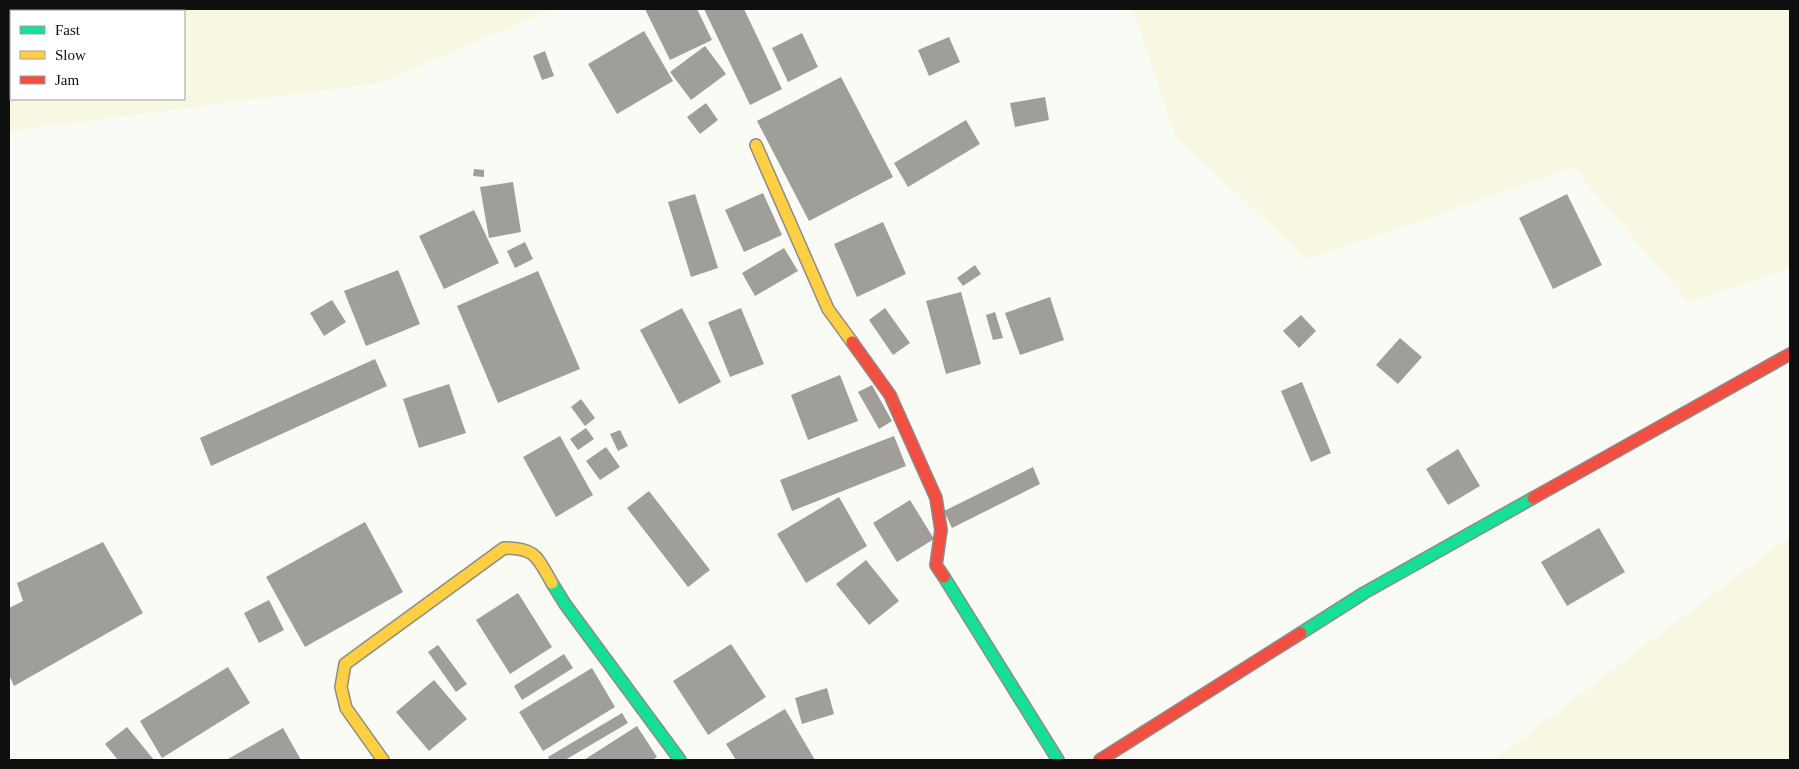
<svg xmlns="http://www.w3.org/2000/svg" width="1799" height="769" font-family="Georgia,serif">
<rect width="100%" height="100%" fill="#fbfbf5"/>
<g fill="#f7f7e2" fill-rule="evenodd">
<path d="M9 9H553L379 83 9 131ZM11 11H184V99H11Z"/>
<polygon points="1133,9 1790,9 1790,268 1688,302 1574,168 1307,259 1175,136"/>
<polygon points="1790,536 1790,760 1494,760"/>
</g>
<g fill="#9f9e9a">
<polygon points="645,9 697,9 712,40 670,60"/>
<polygon points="704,9 744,9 782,89 750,105"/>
<polygon points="644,31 673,81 617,114 588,64"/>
<polygon points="802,33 818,67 788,82 772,48"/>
<polygon points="949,37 960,62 929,76 918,50"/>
<polygon points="705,46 726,74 691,100 670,72"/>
<polygon points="545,51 554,76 542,80 533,56"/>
<polygon points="841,77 893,177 809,221 757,121"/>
<polygon points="1045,97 1049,120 1015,127 1010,103"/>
<polygon points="706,103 718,120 700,134 687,117"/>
<polygon points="966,120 980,144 908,187 894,163"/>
<polygon points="474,169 484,170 484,177 473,176"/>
<polygon points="513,182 521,232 489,238 480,187"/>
<polygon points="763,193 782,235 744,252 725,210"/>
<polygon points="695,194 718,268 691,277 668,202"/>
<polygon points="1567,194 1602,265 1553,289 1519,218"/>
<polygon points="474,210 499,263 444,289 419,236"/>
<polygon points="883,222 906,274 857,297 834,244"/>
<polygon points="525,242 533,259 515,268 507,251"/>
<polygon points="784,248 798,271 755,296 742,273"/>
<polygon points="975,265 981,274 963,286 957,278"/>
<polygon points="398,270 420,324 366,346 344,291"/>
<polygon points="538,271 580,369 498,403 457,306"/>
<polygon points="961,292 981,364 946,374 926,301"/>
<polygon points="1050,297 1064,340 1020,355 1005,313"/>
<polygon points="332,300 346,322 324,336 310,313"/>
<polygon points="682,308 721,382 679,404 640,330"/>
<polygon points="741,308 764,364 730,377 708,322"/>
<polygon points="885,308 910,343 893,355 869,320"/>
<polygon points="995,312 1003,338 993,340 986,315"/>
<polygon points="1301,315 1316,331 1299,348 1283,331"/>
<polygon points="1400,338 1422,357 1398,384 1376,365"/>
<polygon points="375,359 387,386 211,466 200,438"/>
<polygon points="840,375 858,421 808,440 791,395"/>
<polygon points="1302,382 1331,453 1311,462 1281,391"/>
<polygon points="449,384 466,433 419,448 403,399"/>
<polygon points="872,385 892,421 879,429 858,392"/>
<polygon points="581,399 595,418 585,426 571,407"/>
<polygon points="586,428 594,439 578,450 570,439"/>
<polygon points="620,430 628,446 618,451 610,434"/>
<polygon points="560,436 593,495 556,517 523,457"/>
<polygon points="894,436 906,466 792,511 780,480"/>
<polygon points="606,447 620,467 600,480 586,461"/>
<polygon points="1458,449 1480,486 1448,505 1426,469"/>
<polygon points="1033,467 1040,484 952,528 944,511"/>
<polygon points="649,491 710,570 688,587 627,508"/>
<polygon points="839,497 867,546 806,583 777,534"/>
<polygon points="910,500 934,539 897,562 873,523"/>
<polygon points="365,522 403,592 305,647 266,577"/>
<polygon points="1599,528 1625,572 1567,606 1541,562"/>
<polygon points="103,542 143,613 14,686 9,675 9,608 23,601 17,583"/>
<polygon points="866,560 899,601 869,625 836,584"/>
<polygon points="518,593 552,647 510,674 476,620"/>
<polygon points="269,600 284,630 259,643 244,613"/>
<polygon points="731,644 766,697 708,735 673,681"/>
<polygon points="438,645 467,684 456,692 428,652"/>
<polygon points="564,654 573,668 522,700 514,686"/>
<polygon points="228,667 250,703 162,758 140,721"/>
<polygon points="592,668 615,707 543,751 519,712"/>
<polygon points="434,680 467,719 429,751 396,712"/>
<polygon points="827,688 834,714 802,724 795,698"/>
<polygon points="785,709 815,760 736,760 726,744"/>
<polygon points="622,713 628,723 565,760 550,760 548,757"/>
<polygon points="637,726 657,757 652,760 584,760"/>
<polygon points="127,727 154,760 118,760 105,744"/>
<polygon points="283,728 301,760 226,760"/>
</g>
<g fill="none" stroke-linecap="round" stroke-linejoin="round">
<g stroke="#8c8c89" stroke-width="14">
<g id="fast">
<polyline points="944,577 1058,760"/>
<polyline points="552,583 565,604 680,760"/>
<polyline points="1301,633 1364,593 1533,498"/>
</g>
</g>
<g stroke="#8c8c89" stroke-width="14">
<g id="slow">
<polyline points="756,145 828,309 852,342"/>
<path d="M383 760 346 708 341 687 345 664 504 548C536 548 537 557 552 583"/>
</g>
</g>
<g stroke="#8c8c89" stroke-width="14">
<g id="jam">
<polyline points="852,342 890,395 936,498 941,530 936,565 944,577"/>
<polyline points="1533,498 1790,354"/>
<polyline points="1100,760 1301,633"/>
</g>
</g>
<use href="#fast" stroke="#16e098" stroke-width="11"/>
<use href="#slow" stroke="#ffcf43" stroke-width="11"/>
<use href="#jam" stroke="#f24e42" stroke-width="11"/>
</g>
<rect width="1799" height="769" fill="none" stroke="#0f0f0f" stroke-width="20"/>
<rect x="10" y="10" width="175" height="90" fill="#ffffff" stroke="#9f9f9f"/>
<rect x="20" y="26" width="25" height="8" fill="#16e098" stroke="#9f9f9f"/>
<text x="55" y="35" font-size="15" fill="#0f0f0f">Fast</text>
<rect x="20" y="51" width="25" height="8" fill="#ffcf43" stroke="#9f9f9f"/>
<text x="55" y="60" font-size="15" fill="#0f0f0f">Slow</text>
<rect x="20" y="76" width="25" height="8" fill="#f24e42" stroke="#9f9f9f"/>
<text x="55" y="85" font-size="15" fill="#0f0f0f">Jam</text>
</svg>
